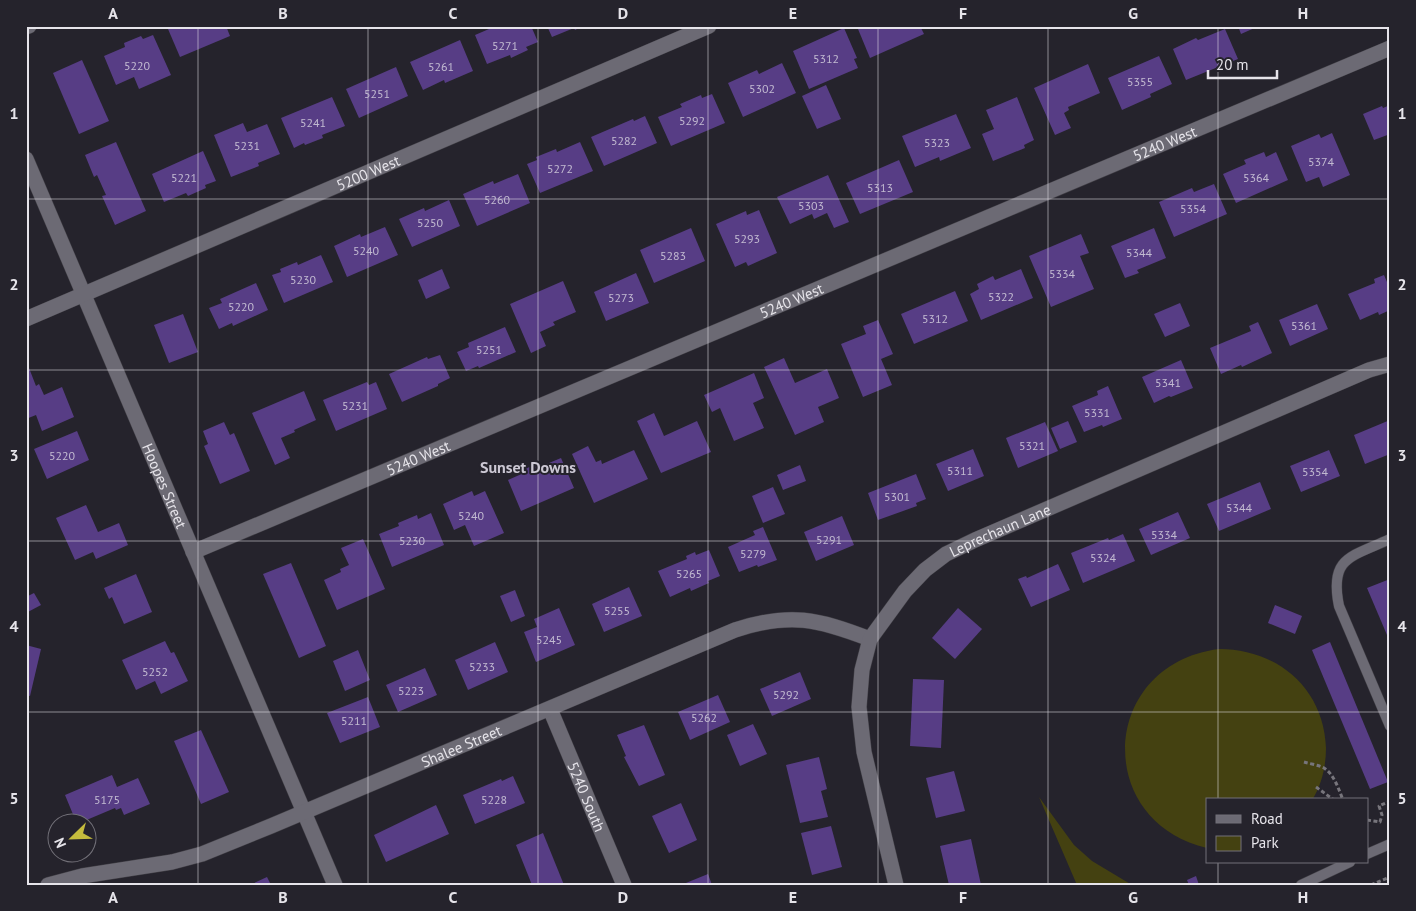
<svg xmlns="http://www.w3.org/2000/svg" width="1416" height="911" font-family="'PT Sans',sans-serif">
<rect width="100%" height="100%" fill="#25232c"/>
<g fill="#444111">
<path d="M1219 649C1277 649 1324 688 1326 748 1326 765 1322 785 1312 800H1207V848C1092 821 1100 664 1219 649Z"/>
<polygon points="1039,797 1074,845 1092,861 1132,885 1077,885"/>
</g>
<g fill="#573d85">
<polygon points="174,26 226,26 230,36 180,57 168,29"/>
<polygon points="496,26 531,26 538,42 526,47 528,50 511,58 510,55 487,64 475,35"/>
<polygon points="547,26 583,26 575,30 574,28 552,37"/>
<polygon points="865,26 920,26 924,34 870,58 858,29"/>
<polygon points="1238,26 1259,26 1241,34"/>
<polygon points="844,28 857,58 854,59 858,68 809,89 793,51"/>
<polygon points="1225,29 1238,59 1186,80 1173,49 1196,38 1198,40"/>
<polygon points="153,35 171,75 139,89 134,77 116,85 104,56 125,47 124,43 141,36 143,39"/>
<polygon points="460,40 473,71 445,83 444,80 423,90 410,62"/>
<polygon points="1159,56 1172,84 1150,94 1151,97 1122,110 1108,78"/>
<polygon points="82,60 109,121 79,134 53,73"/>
<polygon points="782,63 796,93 743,117 728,83 757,70 759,74"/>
<polygon points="1088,64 1100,93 1068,107 1069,110 1064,113 1071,128 1055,135 1034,88"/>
<polygon points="396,67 408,96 359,118 346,89"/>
<polygon points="826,85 841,119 817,129 802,96"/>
<polygon points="712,94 725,123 671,146 658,117 682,107 680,104 701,95 702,98"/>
<polygon points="332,97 345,126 322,135 323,138 305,145 304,143 294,148 281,118"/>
<polygon points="1017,97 1034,140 1024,145 1025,148 993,161 982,134 994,129 986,110"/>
<polygon points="1390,105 1390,134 1374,140 1363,114 1382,106 1383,108"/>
<polygon points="956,114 971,148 940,161 939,157 915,167 902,136"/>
<polygon points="645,116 657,143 604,166 591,137 633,119 634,121"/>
<polygon points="243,123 247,132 267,124 280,154 258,163 259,166 231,177 214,135"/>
<polygon points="1332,133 1350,175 1323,187 1319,177 1306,182 1291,146 1319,134 1321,138"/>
<polygon points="116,142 146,211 115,225 102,196 106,195 97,175 94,177 85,155"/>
<polygon points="580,142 593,171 540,193 527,164 537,160 536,157 556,149 557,152"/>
<polygon points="203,151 216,181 205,185 206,188 188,196 186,193 164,202 152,174"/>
<polygon points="1264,152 1266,157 1276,152 1288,180 1236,203 1223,174 1246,164 1244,160"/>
<polygon points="899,160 913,192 860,214 846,183"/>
<polygon points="518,174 530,203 477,226 463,194 493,181 494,184"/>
<polygon points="828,175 849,222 834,228 827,213 814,219 812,214 790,224 777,197"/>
<polygon points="1214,184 1227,214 1174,237 1159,202 1192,188 1194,192"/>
<polygon points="449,200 460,226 412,247 399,219 424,208 425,211"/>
<polygon points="759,210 777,253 748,266 746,262 735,267 716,224 746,211 747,215"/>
<polygon points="385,227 398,255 347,277 334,246 360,234 361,237"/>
<polygon points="691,228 705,261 654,283 640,250"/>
<polygon points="1154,228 1166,258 1137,270 1139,273 1125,278 1111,246"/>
<polygon points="1081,234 1089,253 1080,256 1094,289 1051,307 1029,256"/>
<polygon points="321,255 333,282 284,303 272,275 281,272 280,269 297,262 298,265"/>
<polygon points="442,269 450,288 426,299 418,280"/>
<polygon points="1021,269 1033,298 981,320 970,294 979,289 977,284 993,276 995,280"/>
<polygon points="636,273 649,303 606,321 594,292"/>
<polygon points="1384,275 1390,289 1390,310 1379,315 1378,312 1360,320 1348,294 1375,283 1374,279"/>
<polygon points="563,281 576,312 553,322 555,325 540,332 546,346 531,353 510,304"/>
<polygon points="256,283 268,310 233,326 232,323 219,329 209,308 222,303 220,299"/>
<polygon points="955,291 968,321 914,344 901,314"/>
<polygon points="1180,303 1190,326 1165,337 1154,314"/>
<polygon points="1317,304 1328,329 1290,346 1279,320"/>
<polygon points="183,314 198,352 169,363 154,325"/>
<polygon points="878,320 893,354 881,359 892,385 863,397 841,344 866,334 863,326"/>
<polygon points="1258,322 1272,353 1242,367 1241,365 1221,374 1210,348 1251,331 1249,326"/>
<polygon points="505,327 516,352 479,368 478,366 466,371 457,352 469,347 468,343"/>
<polygon points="440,355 450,378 438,384 438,386 402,402 389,374 427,357 428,359"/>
<polygon points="784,358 795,383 827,369 839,398 818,407 824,422 795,435 764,367"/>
<polygon points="1181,360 1193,388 1171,397 1169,396 1154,403 1142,377"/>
<polygon points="29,368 36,386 39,384 44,395 62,387 74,417 42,431 36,415 26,419 26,369"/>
<polygon points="754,373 764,398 753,403 764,428 734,441 720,408 712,412 704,395"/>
<polygon points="367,382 369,385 376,382 387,409 336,431 323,400"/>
<polygon points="1108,386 1122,419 1103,427 1102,425 1084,432 1072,406 1098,395 1097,391"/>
<polygon points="304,391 316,420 294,430 295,432 281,438 290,458 275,465 252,413"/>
<polygon points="654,413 664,436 697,421 711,452 661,473 637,421"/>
<polygon points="1390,420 1390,454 1365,464 1354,435"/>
<polygon points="1068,421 1077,442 1060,449 1051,428"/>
<polygon points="224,422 230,435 234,433 250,471 220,484 204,446 208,444 203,431"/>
<polygon points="1045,422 1058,451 1018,468 1006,438"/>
<polygon points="77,431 89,460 47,479 34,449"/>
<polygon points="588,446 596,462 601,460 602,464 634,450 648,479 594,503 572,454"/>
<polygon points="973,449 984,476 948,491 936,464"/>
<polygon points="1329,450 1340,476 1301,492 1290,466"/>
<polygon points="561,458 574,488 521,511 508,480 526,472 525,469 536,464 537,468"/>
<polygon points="800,465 806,481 783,490 777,475"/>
<polygon points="916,474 926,499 916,503 917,506 878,520 868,493"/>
<polygon points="1260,482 1271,509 1219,531 1207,504"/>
<polygon points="773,487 785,514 763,523 752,496"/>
<polygon points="472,491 474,496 485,491 504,533 474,546 465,525 454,530 443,504"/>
<polygon points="86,505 98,532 119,523 128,545 96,559 93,552 75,560 56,518"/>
<polygon points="1178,512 1190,538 1151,555 1139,529"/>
<polygon points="431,513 444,545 392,567 379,534 399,526 398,523 417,515 418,519"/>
<polygon points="842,516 854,545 816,561 804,532"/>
<polygon points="763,527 777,560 758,567 757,565 739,572 728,547 755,535 753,531"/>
<polygon points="1123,534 1135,561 1083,583 1071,553 1108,538 1109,540"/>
<polygon points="363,539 385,589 337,610 324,580 341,572 340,569 349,565 341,548"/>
<polygon points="709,550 720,576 708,581 709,583 691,591 690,588 670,597 658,571 687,559 686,556 695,552 696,555"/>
<polygon points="291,563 326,646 299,658 263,574"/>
<polygon points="1058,564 1070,590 1031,607 1018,579 1026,576 1027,578"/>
<polygon points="136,574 152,612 124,624 112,597 109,599 104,588"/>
<polygon points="1390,579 1390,642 1367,588"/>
<polygon points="629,587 642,616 604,632 592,604"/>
<polygon points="515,590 525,616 511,622 500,596"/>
<polygon points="34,593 41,605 26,613 26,597"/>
<polygon points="1275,605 1302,616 1295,634 1268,623"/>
<polygon points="559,608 575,645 536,662 524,632 537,627 534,619"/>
<polygon points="958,608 982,629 955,659 932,638"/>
<polygon points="165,641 171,653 174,652 188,681 161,694 155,681 136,690 122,660"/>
<polygon points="495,642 508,672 468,690 455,660"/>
<polygon points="1330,642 1388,782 1370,789 1312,650"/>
<polygon points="26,645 41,649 30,696 26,695"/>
<polygon points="358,650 370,680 345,691 333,661"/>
<polygon points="425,668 437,695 398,712 386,685"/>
<polygon points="800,672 811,699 772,716 760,689"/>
<polygon points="913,679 944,680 941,748 910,746"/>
<polygon points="718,695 730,722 690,740 678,712"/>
<polygon points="368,697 380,727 340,743 327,713"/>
<polygon points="753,724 767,754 740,766 727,735"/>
<polygon points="644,725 665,775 639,786 624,757 626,756 617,735"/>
<polygon points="201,730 229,792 201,804 174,741"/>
<polygon points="819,757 827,789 821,791 828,817 800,823 786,765"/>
<polygon points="954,771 965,811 936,818 926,778"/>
<polygon points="112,775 117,787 138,778 150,804 124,815 121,808 116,810 115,808 77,824 65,795"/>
<polygon points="513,776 525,803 475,824 463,795 501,779 502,781"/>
<polygon points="681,803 697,840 669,853 652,816"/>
<polygon points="436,805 449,834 386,862 374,835"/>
<polygon points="831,826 842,867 812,875 801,833"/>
<polygon points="543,833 564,885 532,885 516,845"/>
<polygon points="971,839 981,885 949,885 940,846"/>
<polygon points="708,874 712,885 681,885"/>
<polygon points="1196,876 1199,885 1189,885 1187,880"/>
<polygon points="267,877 271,885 250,885"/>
</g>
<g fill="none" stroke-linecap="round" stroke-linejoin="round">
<g stroke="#424047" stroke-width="11">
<g id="service">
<path d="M1390 539C1351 557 1329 557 1339 606L1390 726"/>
<polyline points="1367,854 1390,844"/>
<polyline points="1301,885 1350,862"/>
</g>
</g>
<g stroke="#424047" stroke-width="16">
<g id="minor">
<polyline points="26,27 29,26"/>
<path id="s1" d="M26 159 335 885"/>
<path id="s2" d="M26 319 709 26"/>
<path id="s3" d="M193 552 1390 48"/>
<path id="s4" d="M550 709 624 885"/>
<path id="s5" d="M48 885 82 876 172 862 202 854 271 826 735 630C790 612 818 619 870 639"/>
<path id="s6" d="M896 885 864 752 859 707 862 670 870 639 905 591 925 570 946 554 975 540 1369 370 1390 364"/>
</g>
</g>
<g stroke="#77757c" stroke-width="3" stroke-dasharray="4 2.5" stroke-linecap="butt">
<path d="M1304 762C1310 764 1319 765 1324 768 1334 774 1339 790 1343 800"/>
<polyline points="1316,787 1334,800"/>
<polyline points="1367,820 1380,822 1382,815 1379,806 1390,801"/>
<polyline points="1371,885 1390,877"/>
</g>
<use href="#service" stroke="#6c6a74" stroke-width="10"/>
<use href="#minor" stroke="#6c6a74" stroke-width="15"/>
</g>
<path fill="none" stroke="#e6e4ea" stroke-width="1" stroke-opacity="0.55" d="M198 26V885M368 26V885M538 26V885M708 26V885M878 26V885M1048 26V885M1218 26V800M26 199H1390M26 370H1390M26 541H1390M26 712H1390M1218 862V885"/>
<g text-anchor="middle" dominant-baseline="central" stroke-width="4" stroke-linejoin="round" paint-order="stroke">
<g font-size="12" fill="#c2bad1">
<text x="505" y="45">5271</text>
<text x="826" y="58">5312</text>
<text x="137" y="65">5220</text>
<text x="441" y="66">5261</text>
<text x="1140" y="81">5355</text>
<text x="762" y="88">5302</text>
<text x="377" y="93">5251</text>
<text x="692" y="120">5292</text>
<text x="313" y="122">5241</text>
<text x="624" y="140">5282</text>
<text x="937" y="142">5323</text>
<text x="247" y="145">5231</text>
<text x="1321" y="161">5374</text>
<text x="560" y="168">5272</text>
<text x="184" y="177">5221</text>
<text x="1256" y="177">5364</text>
<text x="880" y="187">5313</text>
<text x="497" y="199">5260</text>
<text x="811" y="205">5303</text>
<text x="1193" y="208">5354</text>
<text x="430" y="222">5250</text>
<text x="747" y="238">5293</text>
<text x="366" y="250">5240</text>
<text x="1139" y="252">5344</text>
<text x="673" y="255">5283</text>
<text x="1062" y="273">5334</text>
<text x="303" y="279">5230</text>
<text x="1001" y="296">5322</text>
<text x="621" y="297">5273</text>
<text x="241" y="306">5220</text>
<text x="935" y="318">5312</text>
<text x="1304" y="325">5361</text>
<text x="489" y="349">5251</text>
<text x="1168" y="382">5341</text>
<text x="355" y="405">5231</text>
<text x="1097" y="412">5331</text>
<text x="1032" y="445">5321</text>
<text x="62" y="455">5220</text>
<text x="960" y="470">5311</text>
<text x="1315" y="471">5354</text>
<text x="897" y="496">5301</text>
<text x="1239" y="507">5344</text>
<text x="471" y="515">5240</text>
<text x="1164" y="534">5334</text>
<text x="829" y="539">5291</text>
<text x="412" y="540">5230</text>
<text x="753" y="553">5279</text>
<text x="1103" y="557">5324</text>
<text x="689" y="573">5265</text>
<text x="617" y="610">5255</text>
<text x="549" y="639">5245</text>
<text x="482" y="666">5233</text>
<text x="155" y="671">5252</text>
<text x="411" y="690">5223</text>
<text x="786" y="694">5292</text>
<text x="704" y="717">5262</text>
<text x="354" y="720">5211</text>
<text x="107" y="799">5175</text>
<text x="494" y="799">5228</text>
</g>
<g font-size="15" fill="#e6e4ea" stroke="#25232c">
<text stroke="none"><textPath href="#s3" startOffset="1054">5240 West</textPath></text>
<text stroke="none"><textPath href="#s2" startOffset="372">5200 West</textPath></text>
<text stroke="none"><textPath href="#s3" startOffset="649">5240 West</textPath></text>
<text stroke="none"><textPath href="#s3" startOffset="244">5240 West</textPath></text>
<text stroke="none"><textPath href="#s1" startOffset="355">Hoopes Street</textPath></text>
<text stroke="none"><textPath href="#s6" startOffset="425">Leprechaun Lane</textPath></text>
<text stroke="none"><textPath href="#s5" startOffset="438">Shalee Street</textPath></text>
<text stroke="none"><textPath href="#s4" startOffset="95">5240 South</textPath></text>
</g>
<g font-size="16" font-weight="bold" fill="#ccc8d4" stroke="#25232c">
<text x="528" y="467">Sunset Downs</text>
</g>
</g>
<rect width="1416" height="911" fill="none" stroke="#25232c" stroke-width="55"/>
<rect x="1206" y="798" width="162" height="65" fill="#25232c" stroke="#727078"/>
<rect x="1216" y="815" width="25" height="8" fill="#6c6a74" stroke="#727078"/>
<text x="1251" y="824" font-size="15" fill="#e6e4ea">Road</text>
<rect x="1216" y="836" width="25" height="15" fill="#444111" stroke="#727078"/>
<text x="1251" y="848" font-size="15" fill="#e6e4ea">Park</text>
<g transform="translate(72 838) rotate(247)"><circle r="24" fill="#25232c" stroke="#727078"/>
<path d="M0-4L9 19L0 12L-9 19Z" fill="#c5bc3d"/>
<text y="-8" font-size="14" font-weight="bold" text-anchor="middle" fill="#e6e4ea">N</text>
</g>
<path d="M1208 70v8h69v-8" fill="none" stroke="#e6e4ea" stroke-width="2.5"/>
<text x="1216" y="70" font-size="15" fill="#e6e4ea" stroke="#25232c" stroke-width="4" paint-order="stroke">20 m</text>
<rect x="28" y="28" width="1360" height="856" fill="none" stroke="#e6e4ea" stroke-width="2"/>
<g font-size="16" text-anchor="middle" font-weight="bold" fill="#e6e4ea">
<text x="113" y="19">A</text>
<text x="283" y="19">B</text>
<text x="453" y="19">C</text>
<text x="623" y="19">D</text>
<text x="793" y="19">E</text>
<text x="963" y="19">F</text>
<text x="1133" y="19">G</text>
<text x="1303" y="19">H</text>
<text x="14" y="119">1</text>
<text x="1402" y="119">1</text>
<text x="14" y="290">2</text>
<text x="1402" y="290">2</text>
<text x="14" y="461">3</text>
<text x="1402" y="461">3</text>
<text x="14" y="632">4</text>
<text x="1402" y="632">4</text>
<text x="14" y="804">5</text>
<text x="1402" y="804">5</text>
<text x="113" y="903">A</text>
<text x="283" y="903">B</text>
<text x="453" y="903">C</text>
<text x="623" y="903">D</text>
<text x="793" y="903">E</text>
<text x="963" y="903">F</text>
<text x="1133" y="903">G</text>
<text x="1303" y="903">H</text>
</g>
</svg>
